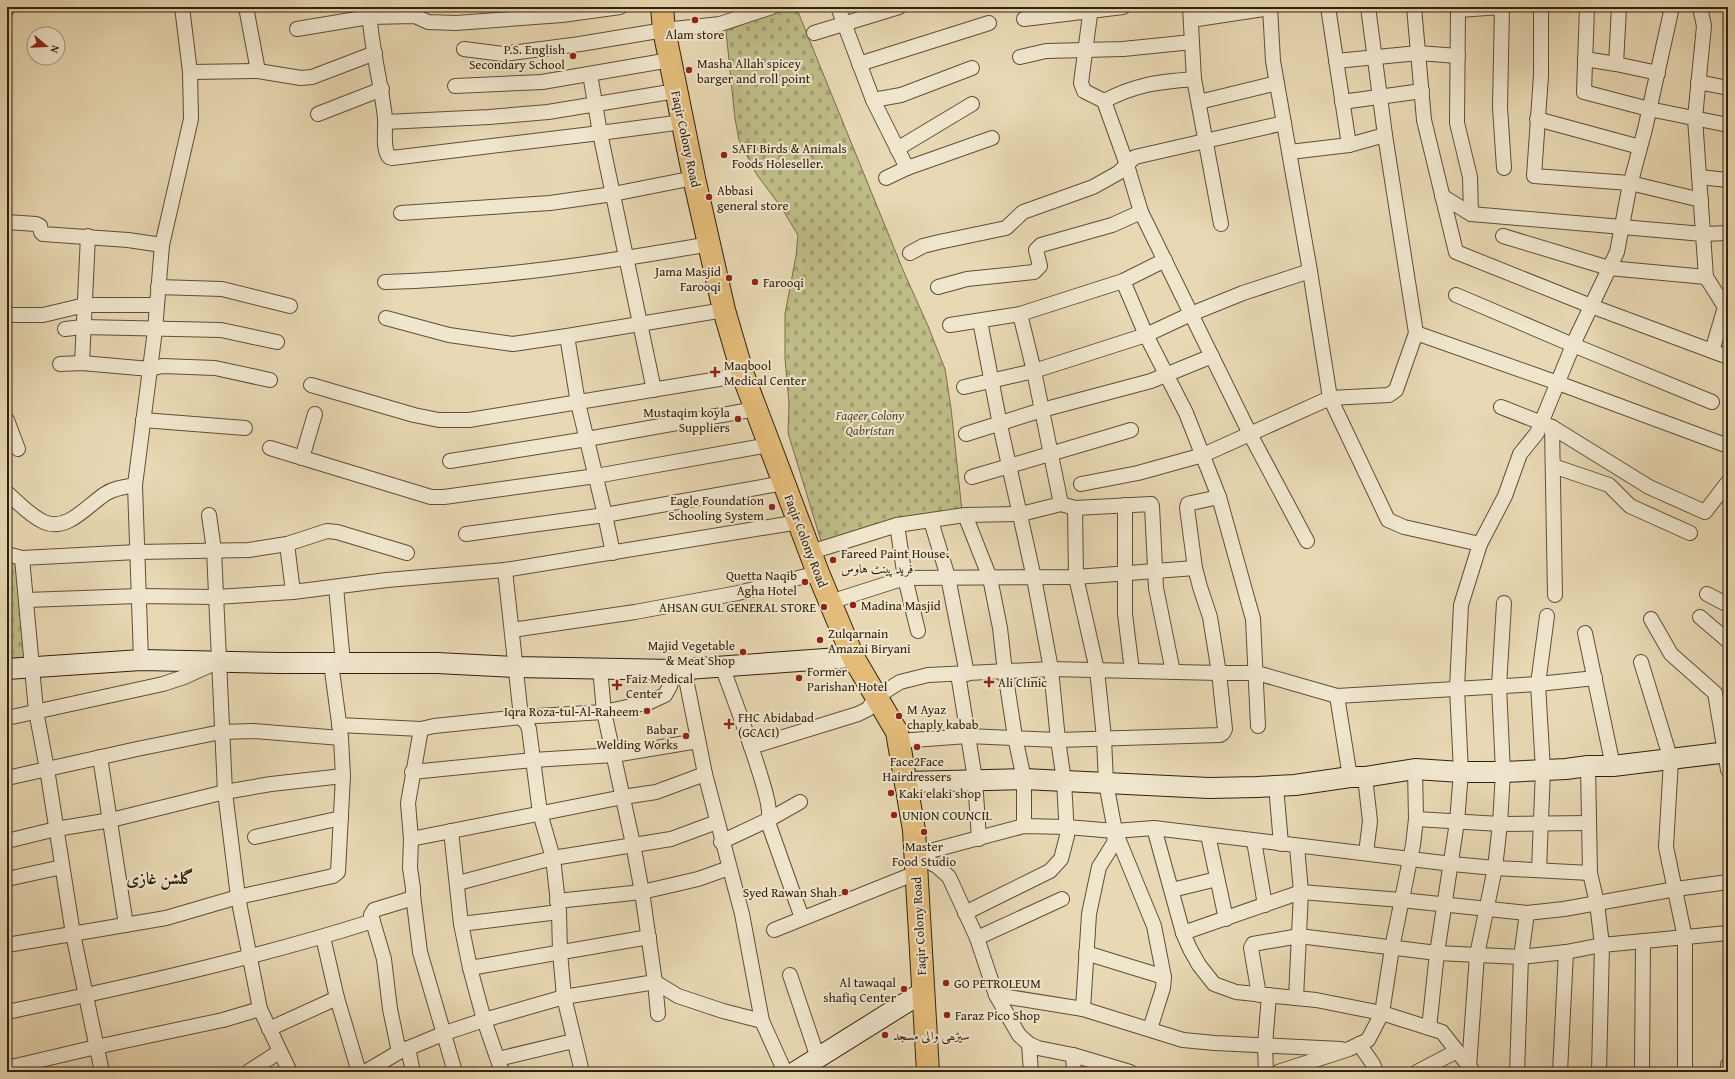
<svg xmlns="http://www.w3.org/2000/svg" width="1735" height="1079" font-family="'Gentium Book Plus',Amiri,serif">
<defs>
<pattern id="cemetery-stones" width="16" height="16" patternUnits="userSpaceOnUse"><rect width="16" height="16" fill="#bebc87"/><path d="M2 7V4a2 2 0 0 1 4 0v3zM10 15v-3a2 2 0 0 1 4 0v3z" fill="#a4a173"/></pattern>
</defs>
<rect width="100%" height="100%" fill="#e8d8b3"/>
<filter id="stains"><feTurbulence type="fractalNoise" baseFrequency=".005" numOctaves="4"/><feColorMatrix values="0 0 0 0 .2 0 0 0 0 .09 0 0 0 0 .02 0 0 0 .5 -.17"/></filter>
<radialGradient id="worn" r=".72"><stop offset=".6" stop-color="#630" stop-opacity="0"/><stop offset="1" stop-color="#630" stop-opacity=".3"/></radialGradient>
<g fill="url(#cemetery-stones)" stroke="#786e4a">
<polygon points="786,7 796,7 903,270 928,326 945,369 951,408 962,511 822,544 788,433 789,403 785,359 785,314 796,256 798,235 781,207 757,175 739,140 735,119 726,31"/>
<polygon points="7,554 24,558 35,668 7,670"/>
</g>
<g fill="none" stroke-linecap="round" stroke-linejoin="round">
<g stroke="#5f4f37" stroke-width="16">
<g id="street">
<polyline points="246,7 258,71"/>
<path d="M369 7C370 44 381 81 385 118 386 130 382 147 389 157L392 158 600 133 683 122"/>
<polyline points="838,7 873,100 907,168"/>
<polyline points="1091,7 1081,83 1084,91 1104,101 1127,165 1141,212 1250,434 1307,541"/>
<polyline points="1190,7 1194,79 1221,224"/>
<polyline points="1270,7 1273,61 1310,271 1330,398 1388,520 1404,527 1480,544 1505,496 1520,454 1537,433 1576,338 1617,252 1629,189 1645,129 1672,7"/>
<polyline points="1328,7 1349,145"/>
<polyline points="1414,7 1424,120 1456,252 1591,306 1728,357"/>
<polyline points="1458,7 1457,123 1470,177 1471,214"/>
<polyline points="1502,7 1500,107 1504,168"/>
<polyline points="1541,7 1541,75 1534,176 1630,183 1701,200"/>
<polyline points="1587,7 1584,92 1649,109 1728,125"/>
<polyline points="1700,7 1704,26 1695,118 1706,277 1725,307 1712,351"/>
<polyline points="7,9 7,7"/>
<polyline points="1458,10 1502,7"/>
<polyline points="1024,19 1123,7"/>
<polyline points="1191,20 1270,8"/>
<polyline points="297,29 369,17 415,16 428,22 456,23 562,15 620,7"/>
<polyline points="814,33 899,7"/>
<polyline points="464,49 503,54 580,44 664,30 720,24 772,7"/>
<polyline points="1020,57 1046,51 1123,49 1192,42"/>
<polyline points="1585,59 1616,64 1658,73"/>
<polyline points="1336,61 1418,53 1458,56"/>
<polyline points="859,64 989,23"/>
<polyline points="1616,64 1619,7"/>
<polyline points="190,72 258,71 301,78 312,77 375,53"/>
<polyline points="590,74 600,133 654,390"/>
<polyline points="1698,82 1728,88"/>
<polyline points="455,86 542,82 670,60"/>
<polyline points="873,100 901,95 972,68"/>
<path d="M1104 101C1137 84 1158 82 1194 79"/>
<polyline points="1199,102 1277,83"/>
<polyline points="1342,102 1422,91"/>
<polyline points="318,114 382,89"/>
<polyline points="1537,119 1640,147"/>
<polyline points="385,122 489,117 548,112 676,91"/>
<polyline points="897,149 972,104"/>
<polyline points="1290,152 1349,145 1385,135"/>
<polyline points="1699,177 1728,180"/>
<polyline points="886,178 907,168 992,138"/>
<polyline points="1442,196 1471,214 1703,234 1728,233"/>
<polyline points="401,213 550,203 613,194 694,178"/>
<polyline points="7,222 36,224 40,226 41,232 43,234 128,240 162,245"/>
<polyline points="1503,236 1609,268 1706,277"/>
<polyline points="910,253 923,246 939,242 1006,228 1023,212 1093,187 1118,173 1135,157 1284,123"/>
<polyline points="1123,281 1146,335 1186,413 1219,497 1253,619 1258,726"/>
<path d="M385 282C494 279 602 263 710 244"/>
<polyline points="158,287 222,289 290,306"/>
<polyline points="938,287 967,279 1034,272 1040,266 1036,250 1041,245 1112,225 1141,212"/>
<polyline points="1456,295 1573,345 1712,402"/>
<polyline points="1020,314 1034,371 1061,504"/>
<polyline points="7,315 43,315 85,305 156,305"/>
<polyline points="386,318 449,335 513,344 567,336 724,310"/>
<polyline points="950,325 1020,314 1123,281 1165,260"/>
<polyline points="65,329 83,327 221,330 277,342"/>
<polyline points="1416,333 1558,383 1728,446"/>
<polyline points="567,336 578,403 605,515 613,553"/>
<polyline points="82,363 88,236"/>
<polyline points="60,364 82,363 150,369 162,366 215,368 270,380"/>
<polyline points="311,385 414,415 439,420 469,420 743,375"/>
<polyline points="964,387 1034,371 1146,335 1191,314 1243,293 1310,271"/>
<polyline points="1501,407 1552,427 1649,487 1705,512 1728,482"/>
<polyline points="7,420 18,449"/>
<polyline points="143,420 245,428"/>
<polyline points="1552,427 1555,595"/>
<polyline points="966,434 1042,410 1151,381 1212,356"/>
<polyline points="270,448 431,497 444,497 596,476 769,445"/>
<polyline points="302,458 315,414"/>
<polyline points="450,461 587,439 756,409"/>
<polyline points="1553,466 1609,485 1630,506 1690,533"/>
<polyline points="972,477 1131,430"/>
<polyline points="1081,484 1138,473 1203,455 1330,398 1389,395 1396,390 1416,333 1385,135 1368,7"/>
<path d="M7 493C18 502 30 516 44 522 67 532 87 506 105 494 114 488 124 487 135 485"/>
<polyline points="1125,505 1125,614 1132,671"/>
<polyline points="1075,508 1076,577 1097,670 1104,738 1106,783 1115,831 1154,926 1164,977 1163,988 1150,1029"/>
<polyline points="209,515 214,550 225,792 238,897 260,1009 290,1072"/>
<polyline points="965,515 990,578 1000,628 1005,672 1015,737 1024,779 1024,826"/>
<polyline points="931,521 948,577 967,674"/>
<polyline points="897,525 905,578 918,631"/>
<polyline points="466,534 605,515 784,483"/>
<polyline points="287,544 293,592"/>
<polyline points="811,552 897,525 965,515 1021,514 1061,504 1075,508 1151,504 1152,506 1156,588 1173,672"/>
<polyline points="7,554 22,558 137,552 249,550 287,544 327,531 337,532 407,553"/>
<polyline points="22,558 36,711 47,769 73,934 102,1072"/>
<polyline points="505,570 521,717 527,724 529,729 540,813 553,858 559,912 560,952 564,997 582,1072"/>
<polyline points="336,587 343,663"/>
<polyline points="1707,594 1728,605"/>
<polyline points="26,600 138,596 216,597 293,592 387,580 505,570 799,522"/>
<polyline points="830,602 905,578 1076,577 1195,568"/>
<polyline points="1700,617 1728,641"/>
<polyline points="1651,619 1671,654 1715,693 1728,770"/>
<polyline points="512,630 635,612 738,593 818,573"/>
<polyline points="1585,633 1613,766"/>
<polyline points="141,660 135,485 155,330 162,245 191,119 190,72 182,7"/>
<polyline points="1641,662 1671,760 1666,847 1685,938 1685,1072"/>
<path d="M722 666C735 702 749 738 760 774 765 791 771 808 769 825L802 918"/>
<polyline points="600,668 604,712 633,844 642,892 655,982 658,1014"/>
<polyline points="684,669 705,774 742,914 762,1021 785,1072"/>
<polyline points="958,674 975,779 979,839"/>
<polyline points="1337,696 1350,777"/>
<polyline points="7,718 163,684 184,677 215,663"/>
<polyline points="339,725 421,729 434,726 521,717 604,712 650,702 665,695 670,686 674,670"/>
<polyline points="899,741 968,736 1058,740 1220,735 1223,733 1225,729 1219,673 1210,617 1200,587 1195,568 1187,508 1188,504 1191,503 1219,497"/>
<polyline points="751,747 858,714 868,709 876,697 900,682 928,675 1051,669 1219,673 1257,673 1337,696 1538,684 1595,678"/>
<polyline points="100,757 126,925"/>
<polyline points="1588,766 1590,873 1597,903 1602,945 1599,1072"/>
<polyline points="412,772 533,760 614,755 698,741"/>
<polyline points="1365,777 1370,821 1366,853"/>
<polyline points="7,778 137,749 221,732 253,731 341,738"/>
<polyline points="1276,786 1281,844"/>
<polyline points="1416,819 1500,824 1589,823"/>
<polyline points="1154,828 1183,933 1190,949 1199,965 1214,984 1236,992 1316,1000 1382,1013 1442,1032 1472,1070"/>
<polyline points="451,831 461,924 470,968 484,1020 502,1072"/>
<polyline points="1208,835 1226,919"/>
<polyline points="255,837 341,818"/>
<polyline points="411,839 623,797 656,792 705,774"/>
<polyline points="7,841 56,829 111,820 225,792 271,784 343,776"/>
<polyline points="1254,841 1265,905"/>
<polyline points="721,842 770,819 800,802"/>
<polyline points="915,855 1024,826 1067,827 1115,831 1154,828 1452,864 1495,868 1590,873"/>
<polyline points="915,855 937,866 949,877 977,938 996,995 1019,1035 1029,1044 1038,1048 1073,1055 1130,1072"/>
<polyline points="1539,870 1543,770 1538,684 1547,616"/>
<polyline points="7,879 62,867"/>
<polyline points="458,883 553,858 671,839 717,822"/>
<polyline points="1172,890 1217,879"/>
<polyline points="413,895 420,952 455,1072"/>
<polyline points="557,901 642,892 698,879 729,868"/>
<polyline points="965,913 1050,871 1061,859 1067,836 1064,781 1058,740 1051,669 1034,578 1000,425 980,321"/>
<polyline points="461,924 559,912"/>
<polyline points="774,930 916,873"/>
<polyline points="1183,933 1301,892 1401,900 1527,913 1564,909 1676,889 1728,882"/>
<polyline points="323,937 337,998 359,1072"/>
<polyline points="977,938 1062,899"/>
<polyline points="7,945 166,918 238,897 333,876 338,872 343,776 341,738 331,663"/>
<polyline points="1086,953 1164,977"/>
<polyline points="470,968 649,937"/>
<polyline points="790,975 818,1058"/>
<polyline points="996,995 1083,1009 1183,1040 1215,1043 1341,1049"/>
<polyline points="1259,995 1251,948 1253,944 1299,936 1437,953 1521,957 1566,952 1602,945 1728,933"/>
<polyline points="1296,998 1301,892 1297,846"/>
<polyline points="1083,1009 1089,914 1099,867 1114,843 1115,831"/>
<path d="M7 1012C130 986 254 959 373 921"/>
<polyline points="1429,1028 1437,953 1457,822 1461,772 1457,688 1461,605 1480,544"/>
<polyline points="269,1029 337,998"/>
<polyline points="1029,1044 1031,1072"/>
<polyline points="1359,1044 1373,1064 1376,1072"/>
<polyline points="408,1048 413,1072"/>
<polyline points="399,1052 390,1009 384,959 371,915 374,910 410,899 413,895 413,888 410,868 411,839 408,803 421,729"/>
<polyline points="1073,1055 1074,1072"/>
<polyline points="498,1059 573,1041"/>
<polyline points="1469,1067 1477,955 1495,868 1500,824 1503,772 1499,686 1504,603"/>
<polyline points="7,1068 96,1047 223,1020 260,1009"/>
<polyline points="248,1072 279,1052"/>
<polyline points="365,1072 399,1052 445,1033 484,1020 564,997 655,982 678,996 723,1011 762,1021"/>
<polyline points="1266,1072 1265,1045 1269,995"/>
<polyline points="1278,1072 1349,1049 1368,1040 1382,1013 1392,948 1413,845 1416,819 1415,769"/>
<polyline points="1417,1072 1457,1051"/>
<polyline points="1517,1072 1521,957 1527,913"/>
<polyline points="1560,1072 1566,952"/>
<polyline points="1642,1072 1643,941"/>
<polyline points="1728,1072 1728,1065"/>
</g>
</g>
<g stroke="#31210e" stroke-width="22">
<g id="secondary">
<polyline points="7,669 141,660 280,663 437,663 516,667 674,670 853,657"/>
<polyline points="906,782 1024,779 1209,788 1257,787 1295,785 1350,777 1365,777 1415,769 1461,772 1503,772 1566,769 1588,766 1613,766 1728,752"/>
<polyline points="795,1072 923,992"/>
</g>
</g>
<g stroke="#31210e" stroke-width="24">
<polyline id="primary" points="662,7 664,30 694,178 724,310 743,375 818,573 853,657 897,732 914,830 928,1072"/>
</g>
<use href="#street" stroke="#f0e6ce" stroke-width="14"/>
<use href="#secondary" stroke="#f0e6ce" stroke-width="20"/>
<use href="#primary" stroke="#e4bc7a" stroke-width="22"/>
</g>
<g fill="#8f2418" stroke="#f0e6ce" stroke-width="1.5">
<circle cx="695" cy="20" r="4"/>
<circle cx="573" cy="56" r="4"/>
<circle cx="689" cy="70" r="4"/>
<circle cx="724" cy="155" r="4"/>
<circle cx="709" cy="197" r="4"/>
<circle cx="729" cy="278" r="4"/>
<circle cx="755" cy="282" r="4"/>
<path d="M713 366h4v4h4v4h-4v4h-4v-4h-4v-4h4z"/>
<circle cx="738" cy="419" r="4"/>
<circle cx="772" cy="507" r="4"/>
<circle cx="833" cy="560" r="4"/>
<circle cx="805" cy="582" r="4"/>
<circle cx="853" cy="605" r="4"/>
<circle cx="824" cy="607" r="4"/>
<circle cx="820" cy="640" r="4"/>
<circle cx="743" cy="652" r="4"/>
<circle cx="799" cy="678" r="4"/>
<path d="M987 676h4v4h4v4h-4v4h-4v-4h-4v-4h4z"/>
<path d="M615 679h4v4h4v4h-4v4h-4v-4h-4v-4h4z"/>
<circle cx="647" cy="711" r="4"/>
<circle cx="899" cy="716" r="4"/>
<path d="M727 718h4v4h4v4h-4v4h-4v-4h-4v-4h4z"/>
<circle cx="686" cy="736" r="4"/>
<circle cx="917" cy="747" r="4"/>
<circle cx="891" cy="793" r="4"/>
<circle cx="894" cy="815" r="4"/>
<circle cx="924" cy="832" r="4"/>
<circle cx="845" cy="892" r="4"/>
<circle cx="946" cy="983" r="4"/>
<circle cx="904" cy="989" r="4"/>
<circle cx="947" cy="1015" r="4"/>
<circle cx="885" cy="1035" r="4"/>
</g>
<g text-anchor="middle" dominant-baseline="central" stroke-width="4" stroke-linejoin="round" paint-order="stroke">
<g font-size="13" fill="#31210e" stroke="#f0e6ce" text-anchor="start">
<text x="695" y="34" text-anchor="middle">Alam store</text>
<text x="565" y="49" text-anchor="end">P.S. English<tspan x="565" dy="15">Secondary School</tspan></text>
<text x="697" y="63">Masha Allah spicey<tspan x="697" dy="15">barger and roll point</tspan></text>
<text x="732" y="148">SAFI Birds &amp; Animals<tspan x="732" dy="15">Foods Holeseller.</tspan></text>
<text x="717" y="190">Abbasi<tspan x="717" dy="15">general store</tspan></text>
<text x="721" y="271" text-anchor="end">Jama Masjid<tspan x="721" dy="15">Farooqi</tspan></text>
<text x="763" y="282">Farooqi</text>
<text x="724" y="365">Maqbool<tspan x="724" dy="15">Medical Center</tspan></text>
<text x="730" y="412" text-anchor="end">Mustaqim koyla<tspan x="730" dy="15">Suppliers</tspan></text>
<text x="764" y="500" text-anchor="end">Eagle Foundation<tspan x="764" dy="15">Schooling System</tspan></text>
<text x="841" y="553">Fareed Paint House،<tspan x="841" dy="15">فرید پینٹ ہاوس</tspan></text>
<text x="797" y="575" text-anchor="end">Quetta Naqib<tspan x="797" dy="15">Agha Hotel</tspan></text>
<text x="861" y="605">Madina Masjid</text>
<text x="816" y="607" text-anchor="end">AHSAN GUL GENERAL STORE</text>
<text x="828" y="633">Zulqarnain<tspan x="828" dy="15">Amazai Biryani</tspan></text>
<text x="735" y="645" text-anchor="end">Majid Vegetable<tspan x="735" dy="15">&amp; Meat Shop</tspan></text>
<text x="807" y="671">Former<tspan x="807" dy="15">Parishan Hotel</tspan></text>
<text x="626" y="678">Faiz Medical<tspan x="626" dy="15">Center</tspan></text>
<text x="998" y="682">Ali Clinic</text>
<text x="907" y="709">M Ayaz<tspan x="907" dy="15">chaply kabab</tspan></text>
<text x="639" y="711" text-anchor="end">Iqra Roza-tul-Al-Raheem</text>
<text x="738" y="717">FHC Abidabad<tspan x="738" dy="15">(GCACI)</tspan></text>
<text x="678" y="729" text-anchor="end">Babar<tspan x="678" dy="15">Welding Works</tspan></text>
<text x="917" y="761" text-anchor="middle">Face2Face<tspan x="917" dy="15">Hairdressers</tspan></text>
<text x="899" y="793">Kaki elaki shop</text>
<text x="902" y="815">UNION COUNCIL</text>
<text x="924" y="846" text-anchor="middle">Master<tspan x="924" dy="15">Food Studio</tspan></text>
<text x="837" y="892" text-anchor="end">Syed Rawan Shah</text>
<text x="896" y="982" text-anchor="end">Al tawaqal<tspan x="896" dy="15">shafiq Center</tspan></text>
<text x="954" y="983">GO PETROLEUM</text>
<text x="955" y="1015">Faraz Pico Shop</text>
<text x="893" y="1035">سیڑھی والی مسجد</text>
</g>
<g font-size="13" fill="#31210e" stroke="#f0e6ce">
<text transform="translate(686 139) rotate(78)">Faqir Colony Road</text>
<text transform="translate(806 541) rotate(69)">Faqir Colony Road</text>
<text transform="translate(919 926) rotate(-93)">Faqir Colony Road</text>
</g>
<g font-size="13" font-style="italic" fill="#54482c" stroke="#f0e6ce">
<text x="870" y="415">Faqeer Colony<tspan x="870" dy="15">Qabristan</tspan></text>
</g>
<g font-size="17" font-weight="bold" fill="#31210e" stroke="#f0e6ce">
<text x="160" y="877">گلشن غازی</text>
</g>
</g>
<rect width="1735" height="1079" fill="none" stroke="#e8d8b3" stroke-width="24"/>
<rect x="8" y="8" width="1719" height="1063" fill="none" stroke="#31210e" stroke-width="2"/>
<rect x="12" y="12" width="1711" height="1055" fill="none" stroke="#31210e"/>
<g transform="translate(46 46) rotate(109)"><circle r="19" fill="#f0e6ce" stroke="#a49781"/>
<path d="M0-3L7 15L0 10L-7 15Z" fill="#8f2418"/>
<text y="-6" font-size="11" font-weight="bold" text-anchor="middle" fill="#31210e">N</text>
</g>
<rect width="100%" height="100%" filter="url(#stains)"/>
<rect width="100%" height="100%" fill="url(#worn)"/>
</svg>
